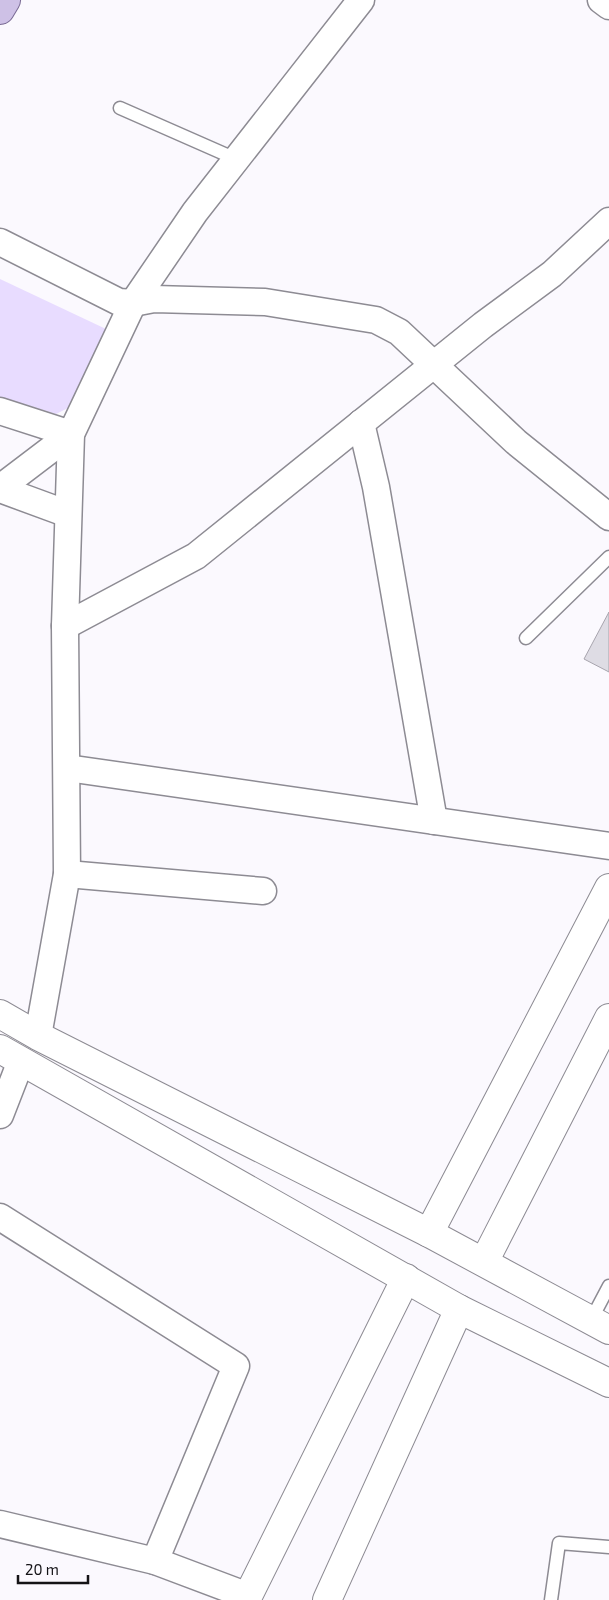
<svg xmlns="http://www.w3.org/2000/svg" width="609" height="1600" font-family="'Exo 2',sans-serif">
<rect width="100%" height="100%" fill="#fbf9fe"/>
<polygon fill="#e8dcff" points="0,279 106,329 68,408 56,414 0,397"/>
<polygon fill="#dedce4" stroke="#a7a4ad" points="609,612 609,672 584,659"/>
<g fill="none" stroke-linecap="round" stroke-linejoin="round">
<g stroke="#8d8b93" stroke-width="15">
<g id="service">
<polyline points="120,108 236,159"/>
<polyline points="526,638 609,557"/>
<polyline points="591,1320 609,1286"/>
<polyline points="551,1600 559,1543 609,1547"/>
</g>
</g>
<g stroke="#8d8b93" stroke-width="29">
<g id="minor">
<polyline points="601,0 609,6"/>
<polyline points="0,242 119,302 133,303 154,299 265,302 376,320 399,332 516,442 609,517"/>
<polyline points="0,411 71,434"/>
<polyline points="361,423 376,487 434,821"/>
<polyline points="0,488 71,434"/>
<polyline points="0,489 68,514"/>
<polyline points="65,626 196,556 483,325 552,274 609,221"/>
<polyline points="67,768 609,846"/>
<polyline points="67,874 263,891"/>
<polyline points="38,1036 67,874 65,626 71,434 133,303 195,212 361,0"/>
<polyline points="0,1115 21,1061"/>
<polyline points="0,1217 236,1366 155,1561"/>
<polyline points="0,1524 155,1561 248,1596"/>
</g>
</g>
<g stroke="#8d8b93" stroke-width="30">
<g id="tertiary">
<polyline points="0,1014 38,1036 429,1233 609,1330"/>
<polyline points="0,1049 459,1309 609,1383"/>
<polyline points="429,1233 609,888"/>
<polyline points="484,1262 609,1018"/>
<polyline points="246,1600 406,1278"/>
<polyline points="327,1600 459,1309"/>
</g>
</g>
<g stroke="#786993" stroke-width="30">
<polyline id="primary" points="0,10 6,0"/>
</g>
<use href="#service" stroke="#fff" stroke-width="12"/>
<use href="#minor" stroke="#fff" stroke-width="26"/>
<use href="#tertiary" stroke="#fff" stroke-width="28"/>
<use href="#primary" stroke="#cec1e6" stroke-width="28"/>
</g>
<path d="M18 1575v8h70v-8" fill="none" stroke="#141316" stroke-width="2.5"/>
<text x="25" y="1575" font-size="15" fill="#141316" stroke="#fbf9fe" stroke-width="4" paint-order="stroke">20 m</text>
</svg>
